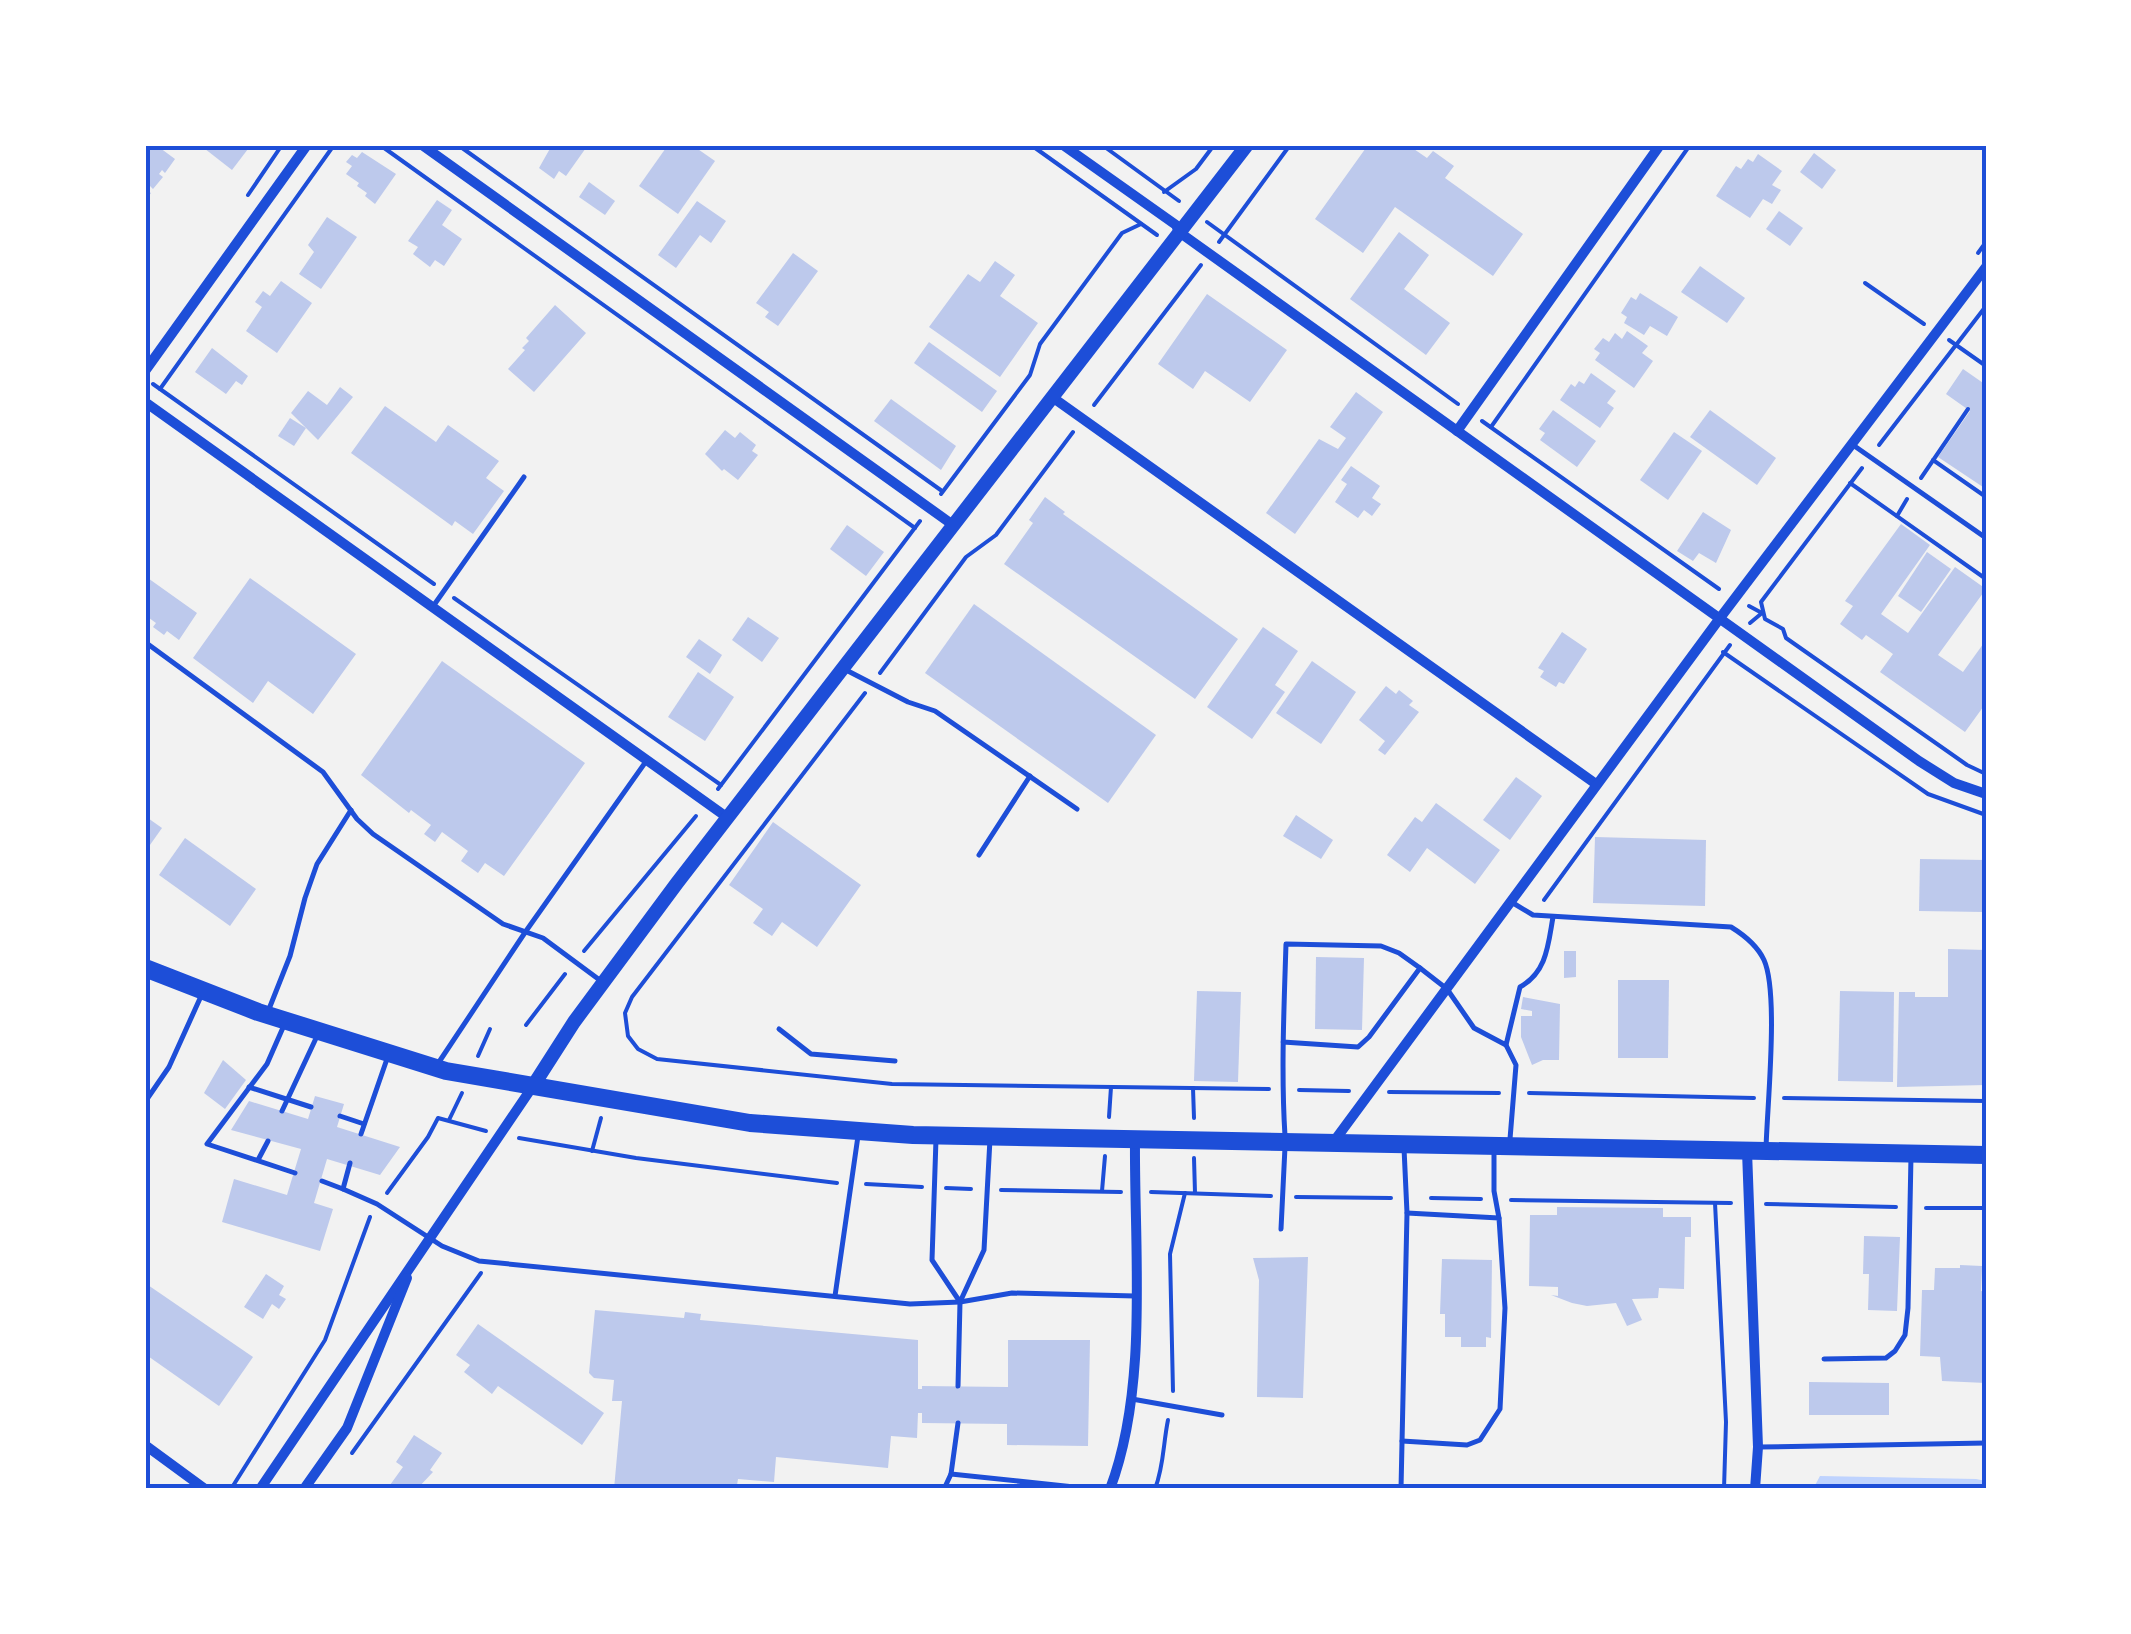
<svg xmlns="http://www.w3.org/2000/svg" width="2131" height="1634" font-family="'PT Sans',sans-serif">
<rect width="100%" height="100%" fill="#f2f2f2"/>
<polygon fill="#bfd3fe" points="1820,1476 1976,1479 1986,1481 1986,1489 1813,1489"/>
<g fill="#bdc9ec">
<polygon points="145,145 156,145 175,159 165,173 162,170 159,174 163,177 153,189 150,186 147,191 151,193 145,201"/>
<polygon points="200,145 251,145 232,170"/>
<polygon points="552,145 588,145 566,176 559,171 554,179 539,168"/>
<polygon points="668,145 692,145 715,161 678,214 639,186"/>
<polygon points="1368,145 1408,145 1427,158 1433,151 1454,166 1445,178 1523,234 1493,276 1395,207 1363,253 1315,219"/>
<polygon points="362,152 396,174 375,204 365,196 367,193 357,186 359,183 346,174 352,166 346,162 352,155 357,158"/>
<polygon points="1814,153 1836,170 1822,189 1800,172"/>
<polygon points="1758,154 1782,171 1772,185 1781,190 1772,204 1763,199 1750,218 1716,196 1736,166 1741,169 1748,159 1753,162"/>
<polygon points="589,182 615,201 605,215 579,197"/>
<polygon points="437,200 452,210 442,225 462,239 444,266 435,260 430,267 413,254 418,247 408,241"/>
<polygon points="697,201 726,221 711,243 700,235 676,268 658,255"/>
<polygon points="1779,211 1803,228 1790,246 1766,229"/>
<polygon points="327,217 357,237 321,289 299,274 314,252 308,245"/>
<polygon points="1399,232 1429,255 1404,289 1450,323 1426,355 1350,299"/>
<polygon points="793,253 818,271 778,326 765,317 769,312 756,303"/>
<polygon points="995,261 1015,275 1000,296 1038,323 1000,377 929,327 968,274 980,282"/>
<polygon points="1700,266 1745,298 1727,323 1681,292"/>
<polygon points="281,281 312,303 277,353 246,331 262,307 255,302 263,291 270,296"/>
<polygon points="1640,293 1678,317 1667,336 1650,326 1644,335 1624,323 1627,317 1621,313 1631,297 1636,300"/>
<polygon points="1207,294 1287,350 1250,402 1205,371 1193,389 1158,364"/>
<polygon points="555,305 586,333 534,392 508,369 525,350 522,348 529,341 526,338"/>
<polygon points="1627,331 1648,346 1642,353 1653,361 1634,388 1595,360 1600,353 1594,349 1603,338 1609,342 1615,333 1622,339"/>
<polygon points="929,342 997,391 982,412 914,363"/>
<polygon points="212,348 248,376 242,385 236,381 226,394 195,372"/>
<polygon points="1963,369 1986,385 1986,489 1938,457 1970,411 1946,394"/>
<polygon points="1591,373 1616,391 1607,403 1614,408 1600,428 1560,400 1571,384 1575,387 1579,381 1584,384"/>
<polygon points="340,387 353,397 318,440 291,413 308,391 327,405"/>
<polygon points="1356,392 1383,412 1295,534 1266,513 1319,439 1338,449 1346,438 1330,427"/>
<polygon points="891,399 956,446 941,470 874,421"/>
<polygon points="385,406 436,442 448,425 499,461 486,478 504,491 473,534 455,521 452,526 351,453"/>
<polygon points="1553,410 1596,441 1577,467 1540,440 1545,433 1539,429"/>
<polygon points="1710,410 1776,458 1757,485 1690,437"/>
<polygon points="290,418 306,428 294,446 278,436"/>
<polygon points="725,430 735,438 740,432 756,445 752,451 758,455 738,480 724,469 722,471 705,454"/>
<polygon points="1674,432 1702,451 1668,500 1640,480"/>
<polygon points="1351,466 1380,486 1372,498 1381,504 1372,516 1364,510 1358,518 1335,502 1347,484 1341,480"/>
<polygon points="1045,497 1065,512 1063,514 1238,639 1195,699 1004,564 1033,523 1029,520"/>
<polygon points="1703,512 1731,530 1716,563 1699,553 1693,561 1677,551"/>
<polygon points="1901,524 1930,545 1881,614 1908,633 1955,567 1986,589 1938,655 1963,672 1986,640 1986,703 1965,732 1880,672 1893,654 1866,635 1862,640 1840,624 1853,606 1845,601"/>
<polygon points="847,525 884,552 866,576 830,549"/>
<polygon points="1927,552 1951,569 1921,612 1898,596"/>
<polygon points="145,576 197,613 179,640 167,631 164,635 153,627 156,623 145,615"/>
<polygon points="250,578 356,654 313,714 268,681 253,703 193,658"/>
<polygon points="974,604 1156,735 1108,803 925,673"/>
<polygon points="748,617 779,638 762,662 732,640"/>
<polygon points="1263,627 1298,651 1275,685 1285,692 1252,739 1207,707"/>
<polygon points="1562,632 1587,649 1564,684 1559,682 1556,687 1540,677 1544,671 1538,668"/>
<polygon points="699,639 722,655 710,674 686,657"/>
<polygon points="442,661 585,763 504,876 485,863 478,873 461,861 468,851 442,832 435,842 424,834 431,825 411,810 409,813 361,775"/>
<polygon points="1312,661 1356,692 1321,744 1276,713"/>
<polygon points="698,672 734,697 705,741 668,717"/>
<polygon points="1386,686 1396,694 1399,690 1413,701 1409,705 1419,712 1385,755 1378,750 1385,741 1359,720"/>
<polygon points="1516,777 1542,796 1510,840 1483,820"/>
<polygon points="1436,803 1500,850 1475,884 1427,848 1410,872 1387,855 1415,817 1422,822"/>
<polygon points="1296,815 1333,840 1321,859 1283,836"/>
<polygon points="145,816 162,828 145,852"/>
<polygon points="773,822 861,885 817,947 782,922 772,936 753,923 763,909 729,885"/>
<polygon points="1595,837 1706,840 1705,906 1593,903"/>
<polygon points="185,838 256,889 230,926 159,875"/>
<polygon points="1920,859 1986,860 1984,912 1919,911"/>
<polygon points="1948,949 1986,950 1986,1085 1897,1087 1899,992 1915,992 1915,997 1948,997"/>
<polygon points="1564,951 1576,951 1576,977 1564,978"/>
<polygon points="1316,957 1364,958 1362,1030 1315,1029"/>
<polygon points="1618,980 1669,980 1668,1058 1618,1058"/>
<polygon points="1197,991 1241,992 1238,1082 1194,1081"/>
<polygon points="1840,991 1894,992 1893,1082 1838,1081"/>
<polygon points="1523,997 1560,1004 1559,1060 1543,1060 1532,1065 1521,1037 1521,1016 1532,1016 1532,1011 1521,1009"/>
<polygon points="223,1060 246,1080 225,1109 204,1093"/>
<polygon points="315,1096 344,1104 337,1127 400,1147 380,1175 327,1159 314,1203 333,1209 320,1251 222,1222 234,1179 287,1195 301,1149 231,1130 249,1101 308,1119"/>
<polygon points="1557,1207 1663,1208 1663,1217 1691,1217 1691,1237 1685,1237 1684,1289 1659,1288 1658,1298 1632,1299 1642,1320 1627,1326 1616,1303 1587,1306 1572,1303 1551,1295 1558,1296 1558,1287 1529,1286 1530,1215 1557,1215"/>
<polygon points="1864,1236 1900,1237 1897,1311 1868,1310 1869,1274 1863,1274"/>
<polygon points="1308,1257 1303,1398 1257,1397 1259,1280 1253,1258"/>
<polygon points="1442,1259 1492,1260 1491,1338 1486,1337 1486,1347 1461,1347 1461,1337 1445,1337 1445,1314 1440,1314"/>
<polygon points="1960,1265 1982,1266 1981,1291 1986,1292 1986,1383 1942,1381 1940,1357 1920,1356 1922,1290 1934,1290 1935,1268 1960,1268"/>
<polygon points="266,1274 284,1286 279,1295 286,1299 279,1309 272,1304 263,1319 244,1307"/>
<polygon points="145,1283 253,1357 219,1406 145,1354"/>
<polygon points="595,1310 684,1318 685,1312 701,1314 700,1320 918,1340 918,1389 922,1389 922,1386 1008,1387 1008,1340 1090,1340 1088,1446 1007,1445 1007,1424 922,1423 922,1413 918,1413 917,1438 891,1436 888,1468 776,1457 774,1482 738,1479 737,1485 747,1486 747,1489 614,1489 622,1401 612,1401 614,1380 594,1378 589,1373"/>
<polygon points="478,1324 604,1413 582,1445 498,1386 492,1394 464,1372 470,1365 456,1355"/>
<polygon points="1809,1382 1889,1383 1889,1415 1809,1415"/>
<polygon points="414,1435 442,1453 430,1470 433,1472 417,1489 395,1489 390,1485 403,1467 396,1462"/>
</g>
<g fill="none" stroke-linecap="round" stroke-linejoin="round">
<g stroke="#1d4ed8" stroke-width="4">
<polyline points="380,145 915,528"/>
<polyline points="458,145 942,491"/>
<polyline points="1031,145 1157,235"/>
<polyline points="1102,145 1179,201"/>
<polyline points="1164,192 1196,169 1214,145"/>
<polyline points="248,195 282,145"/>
<polyline points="1207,222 1458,404"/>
<polyline points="1219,242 1290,145"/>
<polyline points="1978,253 1986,242"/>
<polyline points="1865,283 1924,324"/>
<polyline points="1949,340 1986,366"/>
<polyline points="153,384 434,584"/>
<polyline points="160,389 334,145"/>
<polyline points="1094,405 1201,265"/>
<polyline points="1482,421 1719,589"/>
<polyline points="1491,427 1690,145"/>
<polyline points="1879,445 1986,306"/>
<polyline points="1933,460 1986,497"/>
<polyline points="1862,468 1761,602 1765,619 1783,629 1786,638 1967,765 1986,774"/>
<polyline points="1921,478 1968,409"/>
<polyline points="1850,483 1986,579"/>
<polyline points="941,494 1030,375 1040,344 1122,233 1141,224"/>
<polyline points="1897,516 1907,499"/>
<polyline points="454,598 721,785"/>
<polyline points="1749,606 1762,613 1750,623"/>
<polyline points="1723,652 1928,794 1986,815"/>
<polyline points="880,673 966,557 996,535 1073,432"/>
<polyline points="865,693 632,997 625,1013 628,1036 638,1049 657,1059 892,1084 1269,1089"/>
<polyline points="718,789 920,521"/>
<polyline points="1544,900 1730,645"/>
<polyline points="584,951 696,816"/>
<polyline points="526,1025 565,974"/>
<polyline points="478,1056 490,1029"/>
<polyline points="1193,1088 1194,1118"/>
<polyline points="1299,1090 1349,1091"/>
<polyline points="1389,1092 1499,1093"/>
<polyline points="1529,1093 1754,1098"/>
<polyline points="1784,1098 1986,1101"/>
<polyline points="1109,1117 1111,1087"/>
<polyline points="449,1120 462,1093"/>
<polyline points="519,1138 636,1158 837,1183"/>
<polyline points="592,1151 601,1118"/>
<polyline points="1194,1158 1195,1193"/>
<polyline points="866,1184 922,1187"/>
<polyline points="946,1188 971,1189"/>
<polyline points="1001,1190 1121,1192"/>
<polyline points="1102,1191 1105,1156"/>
<polyline points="1151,1192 1271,1196"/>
<polyline points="387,1193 428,1137 438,1118 486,1131"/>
<polyline points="1296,1197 1391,1198"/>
<polyline points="1431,1198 1481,1199"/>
<polyline points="1511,1200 1731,1203"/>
<polyline points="1715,1203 1726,1422 1724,1489"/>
<polyline points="1766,1204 1896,1207"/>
<polyline points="1926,1208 1986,1208"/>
<polyline points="1173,1391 1170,1254 1185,1193"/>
<polyline points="352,1453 481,1273"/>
<polyline points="231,1489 325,1340 370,1217"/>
<path d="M1155 1489C1164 1466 1163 1444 1168 1420"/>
</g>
<g stroke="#1d4ed8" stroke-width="5">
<polyline points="1853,445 1986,538"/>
<polyline points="434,605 524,477"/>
<polyline points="145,642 323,772 357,819 373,834 503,924 543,938 601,981"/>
<polyline points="846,670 908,702 935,711 1077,809"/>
<polyline points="979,855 1030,776"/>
<path d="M1513 903 1533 915 1731 927C1744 935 1757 945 1764 960 1779 993 1767 1107 1766 1149"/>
<path d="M1420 968 1447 989 1474 1028 1506 1045 1520 987C1547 972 1548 945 1553 917"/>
<polyline points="269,1009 290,956 305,898 317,864 351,810"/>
<polyline points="285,1023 267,1064 207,1144 295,1173"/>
<polyline points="779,1029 811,1054 895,1061"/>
<path d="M1283 1042 1358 1047 1369 1037 1420 968 1399 953 1381 946 1286 944C1284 1008 1281 1072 1285 1136"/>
<polyline points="1506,1045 1516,1065 1510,1139"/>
<polyline points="439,1062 526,931 647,760"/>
<polyline points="249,1087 311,1107"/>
<polyline points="145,1102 169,1067 202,994"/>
<polyline points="282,1111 318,1034"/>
<polyline points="340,1116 364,1124"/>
<polyline points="361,1134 388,1056"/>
<polyline points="936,1139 932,1260 960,1302 984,1250 990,1139"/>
<polyline points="1494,1151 1494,1191 1499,1218"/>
<polyline points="258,1160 268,1141"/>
<polyline points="350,1163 343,1189 377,1204 442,1246 479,1261 910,1304 960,1302 1012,1293 1135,1296"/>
<polyline points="322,1181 343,1189"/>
<polyline points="1281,1229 1285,1147"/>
<polyline points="835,1296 858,1136"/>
<polyline points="1824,1359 1886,1358 1895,1351 1905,1335 1908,1308 1911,1156"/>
<polyline points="958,1386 960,1302"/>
<polyline points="1132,1399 1222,1415"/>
<polyline points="1402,1441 1467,1445 1480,1440 1500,1409 1505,1308 1499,1218 1407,1213"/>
<polyline points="1759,1447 1986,1443"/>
<polyline points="951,1474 958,1423"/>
<polyline points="944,1489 951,1474 1093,1489"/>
<polyline points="1401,1489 1407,1213 1404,1148"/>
</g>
<g stroke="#1d4ed8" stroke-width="10">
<polyline points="422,145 953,525"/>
<polyline points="1063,145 1176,225 1179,232 1919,761 1954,783 1986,794"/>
<polyline points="145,371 307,145"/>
<polyline points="1052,397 1596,784"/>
<polyline points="145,402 728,818"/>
<polyline points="1457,431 1660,145"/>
<polyline points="1332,1144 1720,618 1986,267"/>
<polyline points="1747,1151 1758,1447 1755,1489"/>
<polyline points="145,1445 205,1489"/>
<polyline points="260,1489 533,1086"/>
<polyline points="304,1489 347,1428 407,1278"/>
<path d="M1110 1489C1149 1386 1134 1250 1135 1140"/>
</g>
<polyline stroke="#1d4ed8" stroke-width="14" points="533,1086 574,1022 677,883 1247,145"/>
<polyline stroke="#1d4ed8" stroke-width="18" points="145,968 258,1012 446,1071 750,1123 913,1135 1986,1155"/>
</g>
<rect width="2131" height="1634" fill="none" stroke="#ffffff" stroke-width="295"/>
<rect x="148" y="148" width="1836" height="1338" fill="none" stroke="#1d4ed8" stroke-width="4"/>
</svg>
